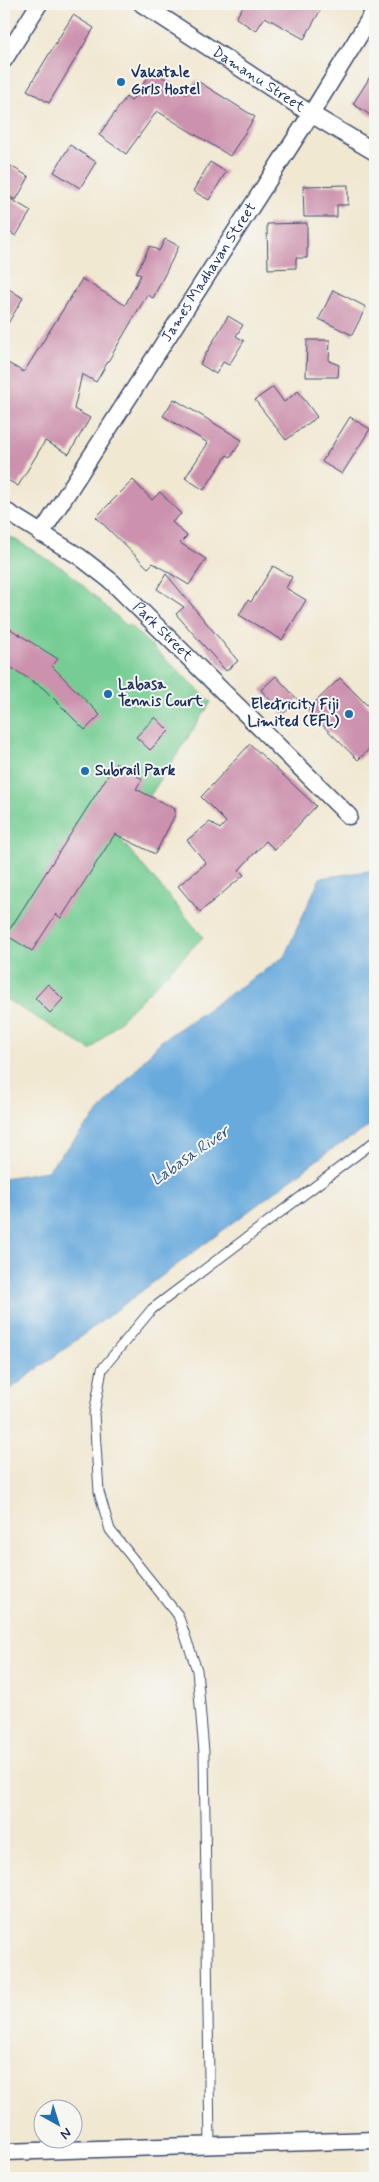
<svg xmlns="http://www.w3.org/2000/svg" width="379" height="2182" font-family="Mynerve,sans-serif">
<rect width="100%" height="100%" fill="#f6f6f2"/>
<filter id="ink" filterUnits="userSpaceOnUse"><feTurbulence type="fractalNoise" baseFrequency=".02" numOctaves="2"/><feDisplacementMap in="SourceGraphic" scale="10" xChannelSelector="R" yChannelSelector="G"/><feConvolveMatrix kernelMatrix="1 2 1 2 8 2 1 2 1" color-interpolation-filters="sRGB"/></filter>
<filter id="wash" filterUnits="userSpaceOnUse"><feTurbulence type="fractalNoise" baseFrequency=".0096" numOctaves="4" result="noise"/><feDisplacementMap in="SourceGraphic" scale="20" xChannelSelector="R" yChannelSelector="G"/><feGaussianBlur stdDeviation="1.12" result="paint"/><feColorMatrix in="noise" values="0 0 0 0 0 0 0 0 0 0 0 0 0 0 0 0 0 1.4 0 .05"/><feComposite in="paint" operator="in"/></filter>
<g filter="url(#wash)">
<rect width="100%" height="100%" fill="#f1e8d2"/>
<polygon fill="#75cd93" stroke="#487e78" points="4,533 67,571 127,626 129,625 211,702 121,840 203,937 91,1050 4,998"/>
<polygon fill="#69aadd" stroke="#426c9e" points="375,870 375,1123 329,1151 4,1394 4,1178 47,1171 160,1042 284,957 320,878"/>
<g id="blocks">
<g fill="#cc91ad">
<polygon points="242,4 324,4 304,39 265,17 256,31 236,18 244,5"/>
<polygon points="73,15 94,28 49,103 27,90"/>
<polygon points="375,69 375,118 353,104"/>
<polygon points="153,70 187,94 196,80 255,117 230,156 157,111 126,154 99,135 126,97 131,101"/>
<polygon points="70,145 96,162 80,188 54,172"/>
<polygon points="4,162 29,177 16,200 4,194"/>
<polygon points="210,162 226,172 209,200 193,191"/>
<polygon points="348,185 348,205 337,205 337,217 304,217 303,186"/>
<polygon points="9,198 31,211 16,236 4,229 4,207"/>
<polygon points="307,223 307,258 296,258 296,268 268,269 267,224"/>
<polygon points="165,239 179,246 153,298 147,295 96,382 82,374 74,409 90,418 69,454 45,441 18,486 4,478 4,361 24,372 82,279 125,305 141,275 136,273 150,246 159,251"/>
<polygon points="4,286 23,298 4,330"/>
<polygon points="333,290 366,307 352,335 319,319"/>
<polygon points="228,316 243,325 236,336 244,341 229,365 223,362 216,374 200,364"/>
<polygon points="307,340 330,340 329,361 339,365 338,377 306,377"/>
<polygon points="273,387 284,402 298,391 317,417 286,440 255,400"/>
<polygon points="174,399 242,440 231,457 227,455 204,490 185,478 208,443 163,416"/>
<polygon points="350,417 370,429 342,474 322,462"/>
<polygon points="133,480 152,500 160,492 181,514 172,522 187,536 180,543 206,559 189,585 153,563 148,568 96,517"/>
<polygon points="273,566 292,577 286,588 306,600 282,640 239,615 248,600 251,602"/>
<polygon points="166,574 238,661 226,671 176,614 184,607 157,589"/>
<polygon points="4,625 58,659 52,666 100,715 85,730 43,688 4,663"/>
<polygon points="276,676 298,700 283,714 261,690"/>
<polygon points="340,678 375,713 375,743 358,760 307,710"/>
<polygon points="155,717 169,731 150,750 136,737"/>
<polygon points="250,744 316,806 275,850 266,841 239,870 244,875 200,912 178,886 206,863 187,840 210,822 220,829 226,822 201,797"/>
<polygon points="116,763 142,779 136,789 175,809 175,815 155,854 115,834 61,918 56,914 32,951 6,935"/>
<polygon points="48,984 63,999 50,1013 35,998"/>
</g>
</g>
</g>
<g filter="url(#ink)">
<use href="#blocks" fill-opacity="0" stroke="#3b4b6f" stroke-width="1"/>
<g fill="none" stroke-linecap="round" stroke-linejoin="round">
<g stroke="#3b4b6f" stroke-width="11">
<polyline id="lane" points="210,2144 204,1752 197,1670 178,1615 110,1530 99,1492 94,1414 102,1369 152,1309 375,1141"/>
</g>
<g stroke="#3b4b6f" stroke-width="19">
<g id="street">
<path id="s1" d="M142 4 311 114 375 152"/>
<polyline points="4,60 39,4"/>
<path id="s2" d="M4 510 80 557 111 581 349 816"/>
<path id="s3" d="M41 534 311 114 375 10"/>
<polyline points="4,2152 375,2140"/>
</g>
</g>
<use href="#lane" stroke="#fff" stroke-width="9"/>
<use href="#street" stroke="#fff" stroke-width="16"/>
</g>
</g>
<g fill="#1f6fb2" stroke="#f6f6f2" stroke-width="2">
<circle cx="121" cy="82" r="5"/>
<circle cx="108" cy="694" r="5"/>
<circle cx="349" cy="714" r="5"/>
<circle cx="85" cy="771" r="5"/>
</g>
<g text-anchor="middle" dominant-baseline="central" stroke-width="4" stroke-linejoin="round" paint-order="stroke">
<g font-size="15" font-weight="bold" fill="#1b2f5e" stroke="#f6f6f2" text-anchor="start">
<text x="131" y="73">Vakatale<tspan x="131" dy="17">Girls Hostel</tspan></text>
<text x="118" y="685">Labasa<tspan x="118" dy="17">Tennis Court</tspan></text>
<text x="339" y="705" text-anchor="end">Electricity Fiji<tspan x="339" dy="17">Limited (EFL)</tspan></text>
<text x="95" y="771">Subrail Park</text>
</g>
<g font-size="15" fill="#1b2f5e" stroke="#f6f6f2">
<text stroke="none"><textPath href="#s1" startOffset="139">Damanu Street</textPath></text>
<text stroke="none"><textPath href="#s3" startOffset="311">James Madhavan Street</textPath></text>
<text stroke="none"><textPath href="#s2" startOffset="201">Park Street</textPath></text>
</g>
<g font-size="16" font-style="italic" fill="#325484" stroke="#f6f6f2">
<text transform="translate(190 1156) rotate(-35)">Labasa River</text>
</g>
</g>
<rect width="379" height="2182" fill="none" stroke="#f6f6f2" stroke-width="20"/>
<g transform="translate(58 2124) rotate(141)"><circle r="24" fill="#f6f6f2" stroke="#9ea6b7"/>
<path d="M0-4L9 19L0 12L-9 19Z" fill="#1f6fb2"/>
<text y="-8" font-size="14" font-weight="bold" text-anchor="middle" fill="#1b2f5e">N</text>
</g>
</svg>
